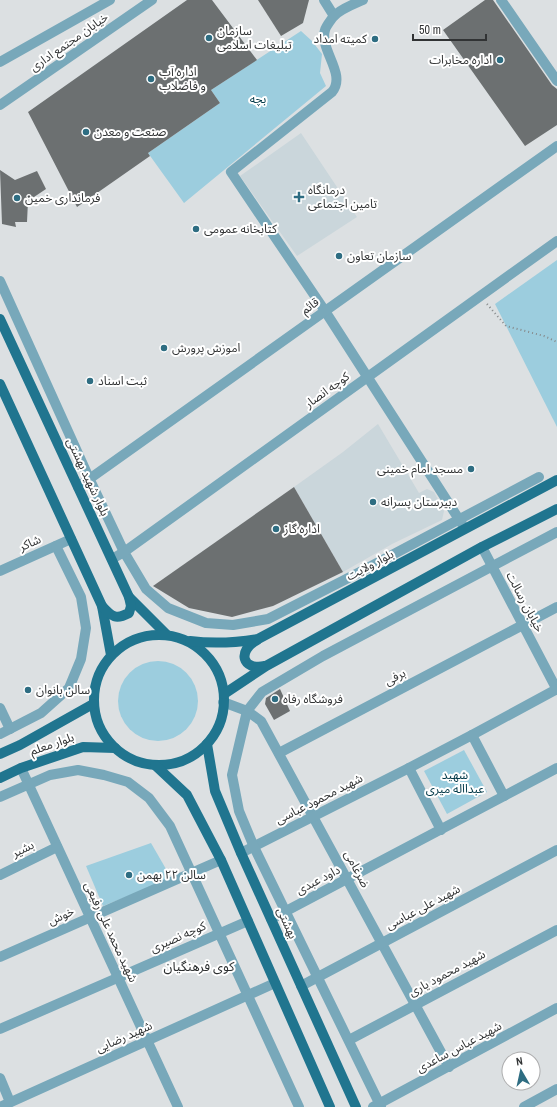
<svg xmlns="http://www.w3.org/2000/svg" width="557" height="1107" font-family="'Archivo Narrow','Noto Sans Arabic',sans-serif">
<rect width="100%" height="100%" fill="#dce0e2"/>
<g fill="#cad6db">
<polygon points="301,133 357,217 297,256 240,176"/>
<polygon points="378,424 419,493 427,489 434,492 444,511 442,520 392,544 343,572 294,487 343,452"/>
</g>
<g fill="#9ccdde">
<polygon points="301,31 312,41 322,54 320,73 326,86 184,203 148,153 220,103 211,90"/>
<polygon points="557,260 557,427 495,304"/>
<circle cx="158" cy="701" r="40"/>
<polygon points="464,750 487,792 447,814 424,771"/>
<polygon points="151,843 166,869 169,880 103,906 86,866"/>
</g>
<g fill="#6c7071">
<polygon points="187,0 212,0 257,60 211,90 220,103 148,153 150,156 77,207 28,112"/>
<polygon points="258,0 309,0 303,23 281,36"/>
<polygon points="485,0 493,0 552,85 557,89 557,125 525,146 443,30"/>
<polygon points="0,170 15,180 37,171 46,189 28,201 27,222 15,222 16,227 2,224"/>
<polygon points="294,487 343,572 273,606 232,617 189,608 153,586"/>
<polygon points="280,689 290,711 274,720 265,704 266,698"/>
</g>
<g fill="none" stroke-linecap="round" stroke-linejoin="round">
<polyline stroke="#858889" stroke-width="2" stroke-dasharray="1 3" stroke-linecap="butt" points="487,304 506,326 544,336 557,342"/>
<g stroke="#78a8ba" stroke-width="10">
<polyline points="324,0 334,16"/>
<path d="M363 0C354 4 340 9 333 17 331 20 326 26 325 30 319 50 347 74 332 92L231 172 325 311 462 524"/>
<polyline points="501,0 557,81"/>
<polyline points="0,62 110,0"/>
<polyline points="0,105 152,0"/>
<polyline points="0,281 90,480 124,552 146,589 168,608 206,623 233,625 268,619 360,572 539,477"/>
<polyline points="78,487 557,146"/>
<polyline points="482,547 557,690"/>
<polyline points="112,559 124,552 557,241"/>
<polyline points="0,571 71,539"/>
<polyline points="223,702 247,711 261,721 449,1067"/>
<polyline points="0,708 10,729"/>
<polyline points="0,734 41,713 69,688 81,659 86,628 81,597 56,546"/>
<polyline points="472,735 504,796"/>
<polyline points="279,753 557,607"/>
<polyline points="21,768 178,1107"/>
<polyline points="0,797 50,775 78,770 104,775 128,782 149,798 170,826 299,1107"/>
<polyline points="441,830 409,768 472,735 557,689"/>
<polyline points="241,853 409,768"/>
<polyline points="0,875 57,847"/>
<polyline points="271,919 557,768"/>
<polyline points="0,957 221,860"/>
<polyline points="301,986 557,850"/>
<polyline points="0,1029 248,921"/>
<polyline points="349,1040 557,930"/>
<polyline points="0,1078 10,1102"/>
<polyline points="0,1107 275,983"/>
<polyline points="373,1107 557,1008"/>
<polyline points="381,1107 254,847 239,811 232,775 247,711 262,692 323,656 557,532"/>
<polyline points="524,1107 557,1089"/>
</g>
<g stroke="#20758f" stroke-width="10">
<polyline points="0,319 129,597 167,635"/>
<polyline points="0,384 102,606 111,655"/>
<path d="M102 606C112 617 116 620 129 613L131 606 129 597"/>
<circle cx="159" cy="700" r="65"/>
<path d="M257 640C237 651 242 671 265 666"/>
<path d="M190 641C214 644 234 643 258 639L557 480"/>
<polyline points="224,694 266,666 482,547 557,509"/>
<polyline points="207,744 215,791 241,853 356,1107"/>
<polyline points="0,754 20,745 93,704"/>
<polyline points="155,765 187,795 221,860 330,1107"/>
<polyline points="0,778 21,768 83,747 115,748"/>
</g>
</g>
<g fill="#2e6d82" stroke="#fff" stroke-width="1.5">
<circle cx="209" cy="38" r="4"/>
<circle cx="375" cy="39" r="4"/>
<circle cx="500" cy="60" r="4"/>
<circle cx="151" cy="79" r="4"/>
<circle cx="86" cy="132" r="4"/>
<path d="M297 191h4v4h4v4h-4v4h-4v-4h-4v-4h4z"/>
<circle cx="17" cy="198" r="4"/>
<circle cx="196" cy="229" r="4"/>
<circle cx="339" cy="256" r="4"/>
<circle cx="164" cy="348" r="4"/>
<circle cx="90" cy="381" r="4"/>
<circle cx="471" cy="469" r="4"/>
<circle cx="373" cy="502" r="4"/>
<circle cx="276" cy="529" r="4"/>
<circle cx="28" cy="690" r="4"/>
<circle cx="275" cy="699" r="4"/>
<circle cx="129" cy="875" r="4"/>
</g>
<g text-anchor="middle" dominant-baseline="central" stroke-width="4" stroke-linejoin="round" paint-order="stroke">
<g font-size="12" fill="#313334" stroke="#fff" text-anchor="start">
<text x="217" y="31">سازمان<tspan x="217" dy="14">تبلیغات اسلامی</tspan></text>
<text x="367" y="39" text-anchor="end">کمیته امداد</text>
<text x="492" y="60" text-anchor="end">اداره مخابرات</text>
<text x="159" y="72">اداره آب<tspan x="159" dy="14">و فاضلاب</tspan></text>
<text x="94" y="132">صنعت و معدن</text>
<text x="308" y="190">درمانگاه<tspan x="308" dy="14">تامین اجتماعی</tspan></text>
<text x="25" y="198">فرمانداری خمین</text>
<text x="204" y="229">کتابخانه عمومی</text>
<text x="347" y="256">سازمان تعاون</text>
<text x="172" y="348">اموزش پرورش</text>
<text x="98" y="381">ثبت اسناد</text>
<text x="463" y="469" text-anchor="end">مسجد امام خمینی</text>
<text x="381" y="502">دبیرستان پسرانه</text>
<text x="284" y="529">اداره گاز</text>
<text x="36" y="690">سالن بانوان</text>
<text x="283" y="699">فروشگاه رفاه</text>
<text x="137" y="875">سالن ۲۲ بهمن</text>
</g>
<g font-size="12" fill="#313334" stroke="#fff">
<text transform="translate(69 42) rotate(-35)">خیابان مجتمع اداری</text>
<text transform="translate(310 306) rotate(-36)">قائم</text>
<text transform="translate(327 390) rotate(-36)">کوچه انصار</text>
<text transform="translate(88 477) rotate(65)">بلوار شهید بهشتی</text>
<text transform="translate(30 543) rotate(-24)">شاکر</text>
<text transform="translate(370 565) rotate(-28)">بلوار ولایت</text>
<text transform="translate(525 602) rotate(62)">خیابان رسالت</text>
<text transform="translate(395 677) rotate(-28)">برفی</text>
<text transform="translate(52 744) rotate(-19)">بلوار معلم</text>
<text transform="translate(319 799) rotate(-27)">شهید محمود عباسی</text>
<text transform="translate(23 849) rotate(-26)">بشیر</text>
<text transform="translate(357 869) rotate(62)">ضرغامی</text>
<text transform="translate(318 880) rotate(-28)">داود عبدی</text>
<text transform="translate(423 907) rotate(-28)">شهید علی عباسی</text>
<text transform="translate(61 916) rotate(-24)">خوش</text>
<text transform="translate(287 923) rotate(66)">بهشتی</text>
<text transform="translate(111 932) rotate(65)">شهید محمد علی رفیعی</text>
<text transform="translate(178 937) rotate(-24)">کوچه نصیری</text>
<text transform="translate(447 973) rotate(-28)">شهید محمود یاری</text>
<text transform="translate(124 1037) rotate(-24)">شهید رضایی</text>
<text transform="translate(459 1047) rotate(-28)">شهید عباس ساعدی</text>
</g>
<g font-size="12" fill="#003847" stroke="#fff">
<text x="258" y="99">بچه</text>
<text x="455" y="775">شهید<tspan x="455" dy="14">عبدااله میری</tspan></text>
</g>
<g font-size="13" fill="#2a2d2e" stroke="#fff">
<text x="199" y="966">کوی فرهنگیان</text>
</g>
</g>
<g transform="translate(521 1071) rotate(351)"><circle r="19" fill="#ffffff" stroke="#adadae"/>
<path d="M0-3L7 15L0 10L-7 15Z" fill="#2e6d82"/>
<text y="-6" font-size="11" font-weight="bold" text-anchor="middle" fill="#313334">N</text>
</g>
<path d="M413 34v6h73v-6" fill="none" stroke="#313334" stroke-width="2"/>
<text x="419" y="34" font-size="12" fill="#313334" stroke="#ffffff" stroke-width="3" paint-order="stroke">50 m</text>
</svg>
